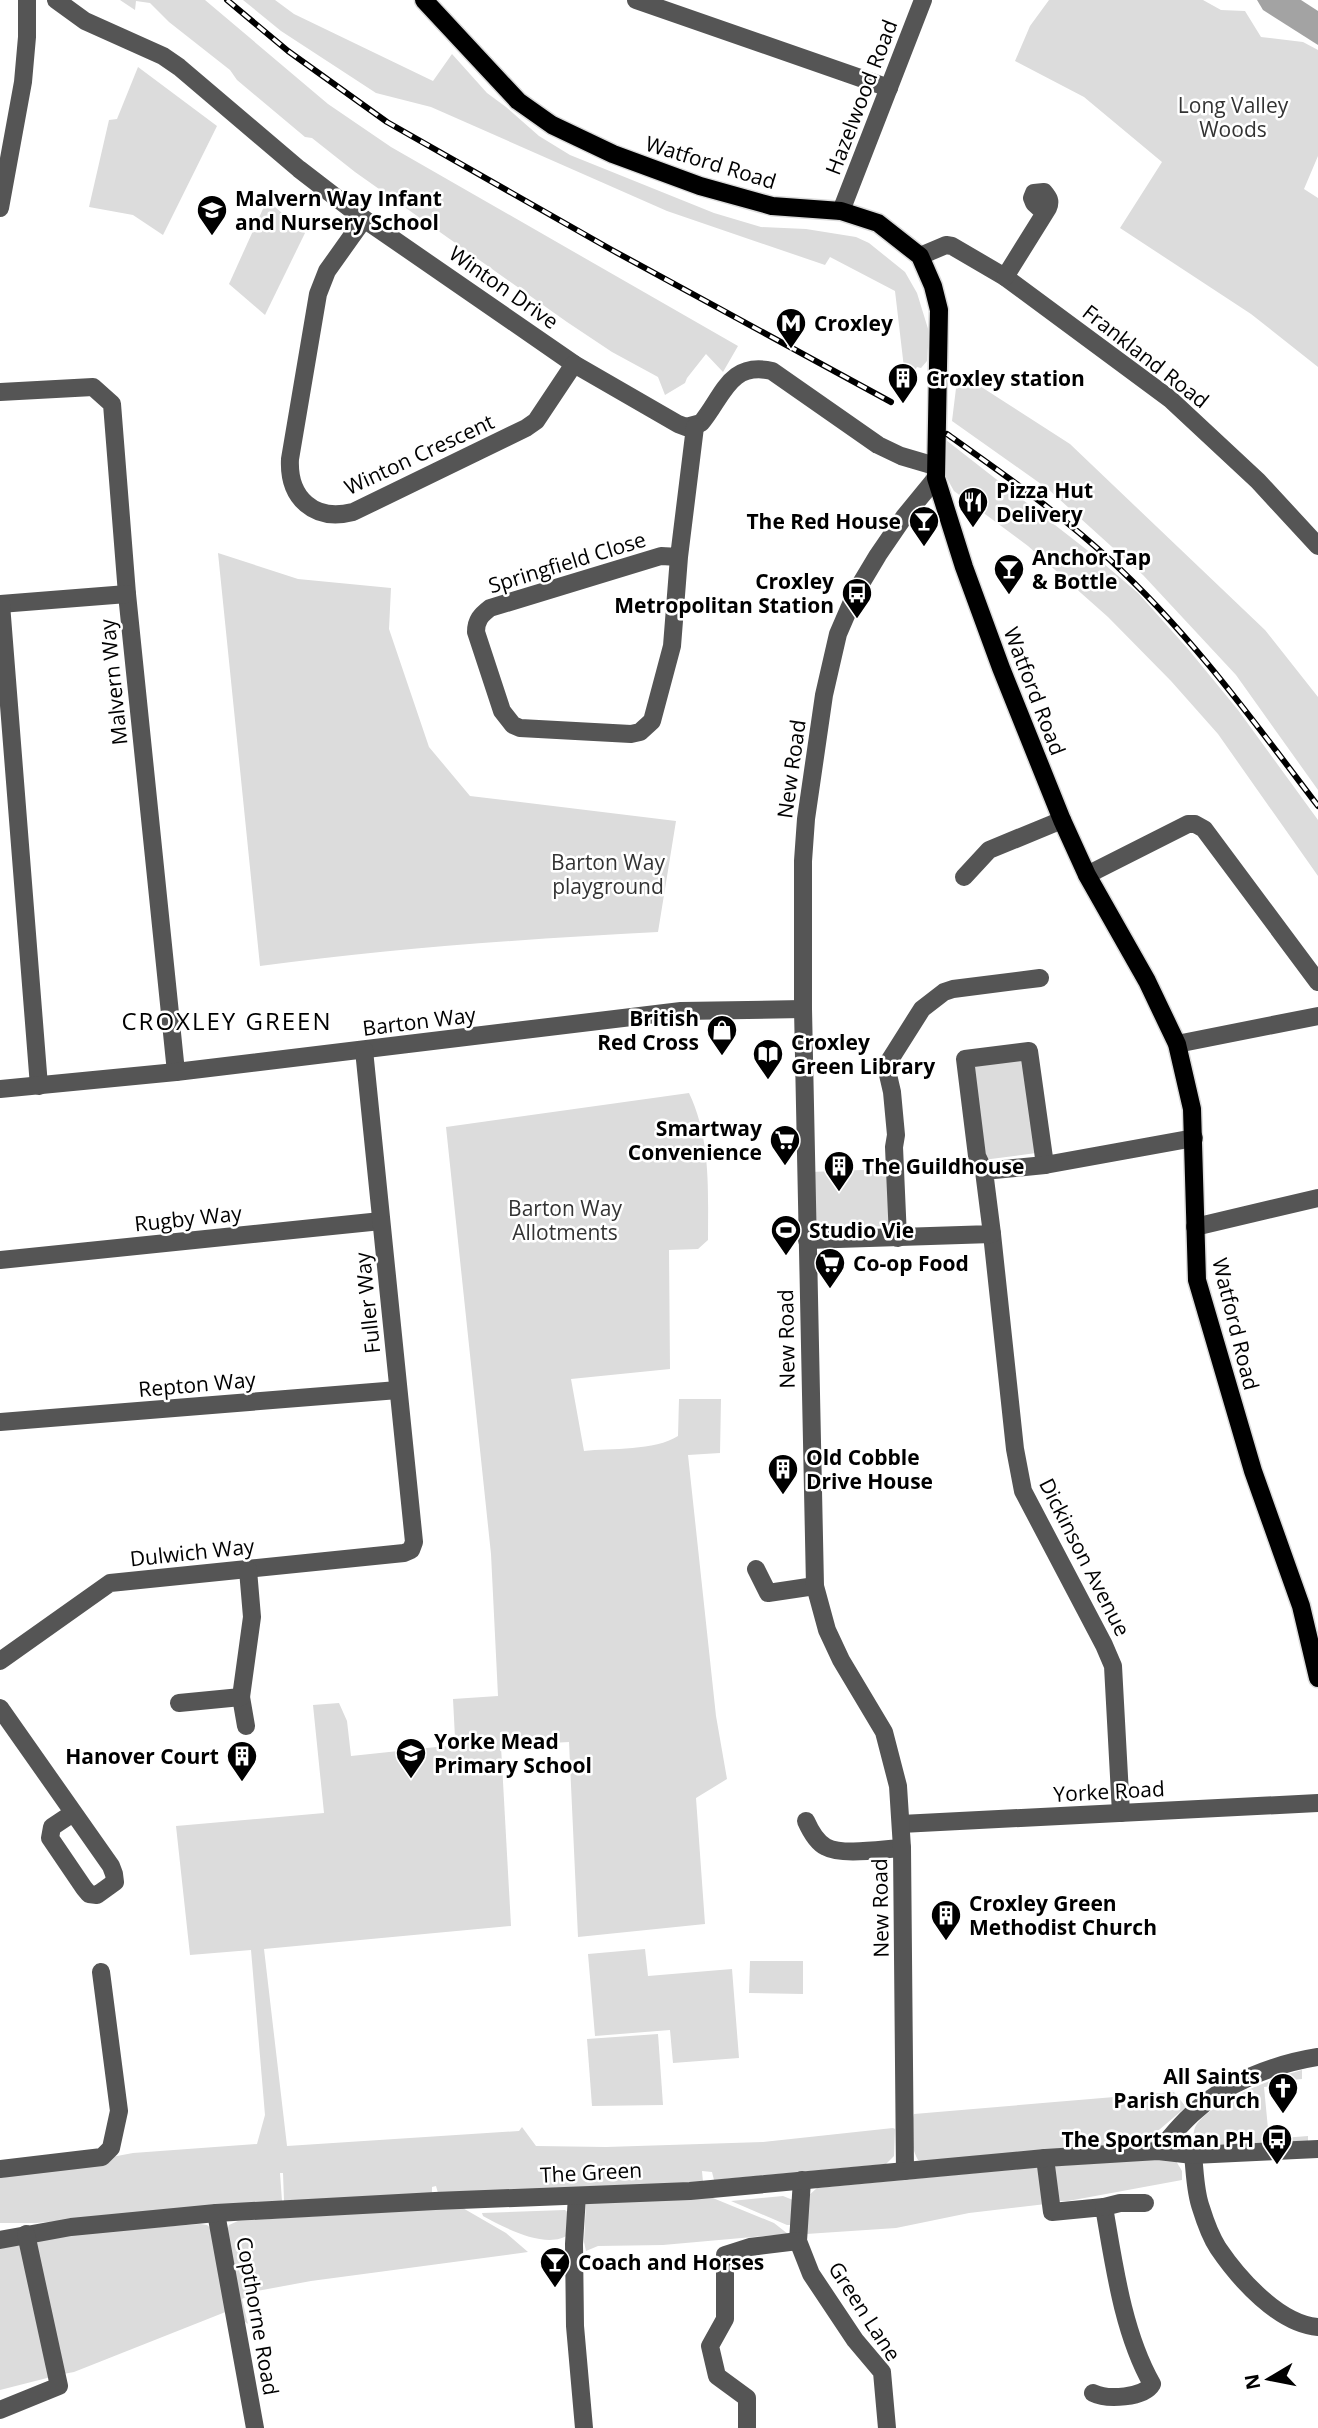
<svg xmlns="http://www.w3.org/2000/svg" width="1318" height="2428" font-family="'Open Sans',sans-serif">
<rect width="100%" height="100%" fill="#fff"/>
<g fill="#dcdcdc">
<polygon points="120,0 205,0 328,104 391,147 738,346 723,372 706,354 687,378 685,383 665,395 658,377 612,352 567,322 355,172 312,138 305,137 237,80 230,70 169,22 150,3 136,1 135,10"/>
<polygon points="243,0 275,0 294,14 433,81 452,54 487,93 506,107 539,136 570,155 714,213 761,227 806,229 856,237 869,243 905,272 917,293 929,332 927,361 921,368 917,367 906,385 895,291 830,257 825,265 667,211 431,107 376,93 281,31"/>
<polygon points="1049,0 1203,0 1221,10 1245,11 1261,37 1303,42 1318,50 1318,156 1304,189 1318,198 1318,367 1251,314 1120,228 1162,162 1084,97 1015,61 1030,26"/>
<polygon points="138,67 217,126 163,235 133,215 89,207 109,120 117,119"/>
<polygon points="267,200 305,233 265,315 229,284"/>
<polygon points="958,372 1070,444 1265,630 1318,697 1318,790 1236,675 1143,575 1048,489 952,421"/>
<polygon points="946,440 1096,557 1138,593 1188,649 1238,710 1318,820 1318,876 1218,734 1171,681 1108,617 1028,546 954,491 945,475 942,459 943,444"/>
<path d="M218 553 298 579 391 588 389 629 429 747 470 796 676 821 658 932C525 939 393 948 260 966Z"/>
<polygon points="1023,1058 1036,1153 983,1160 971,1065"/>
<path d="M689 1093C711 1139 708 1190 708 1240L698 1249 669 1250 670 1369 571 1379 584 1451C611 1448 655 1451 678 1436L679 1399H721L720 1453 688 1455 716 1716 727 1779 696 1798 705 1924 578 1937 569 1742 501 1746 511 1926 264 1949 287 2146 519 2131 522 2127 536 2146 606 2147 763 2142 893 2128 895 2129 894 2156 886 2164 714 2180 712 2172 702 2171 703 2182 636 2186 438 2193 436 2186 432 2187V2193L284 2201 283 2173H280L282 2201 36 2223H0V2178L133 2153 257 2144 265 2115 251 1950 190 1955 176 1826 324 1813 313 1705 339 1703 347 1721 351 1756 446 1746 455 1738 453 1699 498 1696 491 1554 446 1127Z"/>
<polygon points="887,1169 889,1226 822,1228 812,1220 811,1172"/>
<polygon points="645,1949 648,1976 732,1969 739,2058 673,2063 670,2030 595,2036 588,1954"/>
<polygon points="750,1961 803,1961 803,1994 749,1993"/>
<polygon points="658,2034 663,2105 592,2106 587,2039"/>
<path d="M1302 2070V2079L1281 2081V2085L1264 2087 1269 2139 1308 2136V2142L1204 2149C1198 2144 1192 2139 1194 2131 1198 2106 1279 2076 1302 2070Z"/>
<path d="M1174 2092 1186 2107 1153 2135 1154 2143 929 2163 918 2160C910 2146 910 2129 914 2114Z"/>
<polygon points="1157,2159 1176,2161 1182,2171 1182,2180 1068,2201 1058,2201 1052,2170 1056,2166"/>
<polygon points="1038,2167 1046,2204 969,2213 896,2228 806,2234 808,2196 817,2188"/>
<polygon points="708,2196 774,2223 788,2234 663,2245 598,2246 586,2251 584,2242 586,2203"/>
<polygon points="783,2196 793,2200 792,2225 787,2225 731,2201"/>
<polygon points="461,2207 506,2233 528,2252 311,2281 257,2291 242,2299 248,2324 242,2320 226,2233 229,2225 238,2221"/>
<path d="M565 2210 569 2213V2234C548 2251 503 2227 483 2216L482 2213Z"/>
<polygon points="200,2224 207,2225 214,2231 228,2311 74,2372 58,2375 36,2240 94,2232"/>
<polygon points="21,2242 51,2377 0,2390 0,2246"/>
</g>
<polygon fill="#a3a3a3" points="1257,0 1301,0 1318,11 1318,45 1263,10"/>
<g fill="none" stroke-linecap="round" stroke-linejoin="round">
<g stroke="#dbdbdb" stroke-width="21">
<polyline id="major" points="424,0 518,101 552,125 613,154 700,186 772,206 841,211 878,223 920,256 933,286 939,310 936,478 964,567 1001,668 1062,820 1087,875 1147,981 1177,1044 1192,1109 1197,1280 1253,1471 1301,1606 1318,1678"/>
</g>
<g stroke="#555" stroke-width="18">
<path d="M56 0 85 21 163 56 179 67 299 169 364 219 574 364 678 424 686 427 701 423C723 397 729 361 772 371L878 445 901 456 935 466"/>
<polyline points="636,0 889,88"/>
<polyline points="0,208 23,82 27,37 27,0"/>
<polyline points="841,211 923,0"/>
<path d="M364 219 327 271 318 294 290 459C288 498 314 522 353 512L526 428 536 421 574 364"/>
<polyline points="920,256 946,245 952,246 1005,277 1170,399 1258,481 1318,546"/>
<path d="M1005 277 1048 208C1051 201 1049 198 1044 192L1034 193 1032 198 1034 203 1045 213"/>
<polyline points="0,392 93,387 112,404 127,594 176,1072"/>
<path d="M679 557 661 556 490 608C481 615 476 620 476 632L502 711 513 725 520 728 631 734 640 732 652 721 672 646 679 557 695 427"/>
<polyline points="0,604 127,594"/>
<polyline points="1,604 39,1086"/>
<polyline points="1087,875 1188,824 1195,824 1204,829 1318,982"/>
<polyline points="964,877 989,850 1062,820"/>
<polyline points="1177,1044 1318,1016"/>
<polyline points="0,1089 176,1072 681,1011 803,1009"/>
<polyline points="984,1171 977,1156 965,1059 1029,1051 1045,1165"/>
<polyline points="1195,1227 1318,1198"/>
<polyline points="992,1234 1015,1449 1023,1491 1104,1645 1113,1666 1121,1813"/>
<polyline points="898,1238 894,1147 896,1135 892,1092 886,1066 922,1009 944,992 953,989 1040,978"/>
<polyline points="807,1240 992,1234 984,1171 1045,1165 1194,1138"/>
<polyline points="0,1260 381,1221"/>
<polyline points="0,1422 398,1390"/>
<polyline points="756,1569 768,1593 815,1586"/>
<polyline points="0,1661 110,1583 404,1553 411,1550 414,1542 364,1050"/>
<polyline points="241,1697 246,1726"/>
<polyline points="179,1703 241,1697 252,1617 248,1570"/>
<polyline points="0,1708 111,1866 114,1874 115,1882 97,1895 89,1894 84,1888 50,1838 52,1827 73,1813"/>
<path d="M806 1821C810 1830 816 1842 826 1847 842 1856 883 1849 902 1848"/>
<polyline points="901,1824 1318,1803"/>
<path d="M1158 2151C1169 2139 1179 2126 1191 2115 1224 2083 1274 2064 1318 2057"/>
<path d="M1193 2155C1195 2172 1195 2192 1201 2208 1205 2221 1211 2237 1218 2248 1239 2279 1279 2324 1318 2327"/>
<path d="M1045 2158 1052 2212 1104 2207C1114 2265 1123 2333 1152 2384 1144 2398 1107 2400 1093 2393"/>
<polyline points="0,2169 102,2157 111,2148 119,2111 101,1972"/>
<polyline points="905,2171 902,1848 898,1786 884,1732 841,1660 827,1630 815,1586 803,1009 803,861 806,819 824,695 838,634 857,590 878,555 904,517 936,478"/>
<polyline points="802,2180 798,2241 811,2274 855,2340 882,2372 887,2428"/>
<polyline points="577,2196 574,2244 575,2326 584,2428"/>
<polyline points="1104,2207 1120,2203 1145,2203"/>
<polyline points="216,2213 255,2428"/>
<polyline points="0,2240 71,2227 216,2213 435,2201 690,2191 1045,2158 1158,2151 1193,2155 1318,2149"/>
<polyline points="0,2410 59,2386 26,2234"/>
<polyline points="747,2428 747,2398 717,2376 710,2346 725,2319 725,2255 750,2247 798,2241"/>
</g>
<use href="#major" stroke="#000" stroke-width="18"/>
<g stroke="#000" stroke-width="6">
<g id="rail">
<polyline points="227,0 288,51 387,122 612,250 891,402"/>
<path d="M947 434C1002 473 1058 512 1108 558 1189 632 1252 719 1318 806"/>
</g>
</g>
<use href="#rail" stroke="#fff" stroke-width="3.5" stroke-dasharray="10" stroke-linecap="butt"/>
</g>
<defs>
<g id="school-pin" transform="scale(1.575)"><path d="M0 17L-7.5 6A9.5 9.5 0 1 1 7.5 6Z" fill="#000" stroke="#fff"/><path d="M0-5L7-2L0 1L-7-2ZM-4 1L0 2.5L4 1V4Q0 6-4 4Z" fill="#fff"/></g>
<g id="metro-pin" transform="scale(1.575)"><path d="M0 17L-7.5 6A9.5 9.5 0 1 1 7.5 6Z" fill="#000" stroke="#fff"/><path d="M-5.5 5V-5H-3L0 0L3-5H5.5V5H3V-.5L0 4L-3-.5V5Z" fill="#fff"/></g>
<g id="building-pin" transform="scale(1.575)"><path d="M0 17L-7.5 6A9.5 9.5 0 1 1 7.5 6Z" fill="#000" stroke="#fff"/><path d="M-4-6H4V6H1V3H-1V6H-4ZM-2.5-4.3h1.7v1.8h-1.7ZM.8-4.3h1.7v1.8H.8ZM-2.5-1h1.7V.8h-1.7ZM.8-1h1.7V.8H.8Z" fill="#fff"/></g>
<g id="restaurant-pin" transform="scale(1.575)"><path d="M0 17L-7.5 6A9.5 9.5 0 1 1 7.5 6Z" fill="#000" stroke="#fff"/><path d="M-5-6h1v4h1v-4h1v4h1v-4h1v5L-1.5 .5V6h-2V.5L-5-1ZM5-6V6H3V1.5H1.5Q1.5-4 5-6Z" fill="#fff"/></g>
<g id="bar-pin" transform="scale(1.575)"><path d="M0 17L-7.5 6A9.5 9.5 0 1 1 7.5 6Z" fill="#000" stroke="#fff"/><path d="M-6-5H6L.8 .8V4.5H3.5V6h-7V4.5H-.8V.8Z" fill="#fff"/></g>
<g id="bus-pin" transform="scale(1.575)"><path d="M0 17L-7.5 6A9.5 9.5 0 1 1 7.5 6Z" fill="#000" stroke="#fff"/><path d="M-5-6H5V4H4V6H2V4H-2V6H-4V4H-5ZM-3.5-4V0h7V-4ZM-3.5 1.2v1.5H-2V1.2ZM2 1.2v1.5H3.5V1.2Z" fill="#fff"/></g>
<g id="shop-pin" transform="scale(1.575)"><path d="M0 17L-7.5 6A9.5 9.5 0 1 1 7.5 6Z" fill="#000" stroke="#fff"/><path d="M-5-2.5h2.3a2.7 3.5 0 0 1 5.4 0H5L5.5 6h-11ZM-1.5-2.5h3a1.5 2.3 0 0 0-3 0Z" fill="#fff"/></g>
<g id="library-pin" transform="scale(1.575)"><path d="M0 17L-7.5 6A9.5 9.5 0 1 1 7.5 6Z" fill="#000" stroke="#fff"/><path d="M-6-4Q-3-5.5-.7-3.5V5Q-3 3-6 4ZM6-4Q3-5.5 .7-3.5V5Q3 3 6 4Z" fill="#fff"/></g>
<g id="supermarket-pin" transform="scale(1.575)"><path d="M0 17L-7.5 6A9.5 9.5 0 1 1 7.5 6Z" fill="#000" stroke="#fff"/><path d="M-6-5.5h2.5l.6 2H6L4.5 2H-2.5L-4.4-4H-6ZM-1.5 3.2a1.3 1.3 0 1 0 .1 0ZM3 3.2a1.3 1.3 0 1 0 .1 0Z" fill="#fff"/></g>
<g id="stadium-pin" transform="scale(1.575)"><path d="M0 17L-7.5 6A9.5 9.5 0 1 1 7.5 6Z" fill="#000" stroke="#fff"/><path d="M0-5a6.5 5 0 1 0 0 10a6.5 5 0 1 0 0-10ZM-3.5-1.8h7v3.6h-7Z" fill="#fff"/></g>
<g id="church-pin" transform="scale(1.575)"><path d="M0 17L-7.5 6A9.5 9.5 0 1 1 7.5 6Z" fill="#000" stroke="#fff"/><path d="M-1.2-6h2.4v3.5h3.3v2.4h-3.3V6h-2.4V-.1h-3.3v-2.4h3.3Z" fill="#fff"/></g>
</defs>
<g fill-rule="evenodd">
<use href="#school-pin" x="212" y="210"/>
<use href="#metro-pin" x="791" y="323"/>
<use href="#building-pin" x="903" y="378"/>
<use href="#restaurant-pin" x="973" y="502"/>
<use href="#bar-pin" x="924" y="521"/>
<use href="#bar-pin" x="1009" y="569"/>
<use href="#bus-pin" x="857" y="593"/>
<use href="#shop-pin" x="722" y="1030"/>
<use href="#library-pin" x="768" y="1054"/>
<use href="#supermarket-pin" x="785" y="1140"/>
<use href="#building-pin" x="839" y="1166"/>
<use href="#stadium-pin" x="786" y="1230"/>
<use href="#supermarket-pin" x="830" y="1263"/>
<use href="#building-pin" x="783" y="1469"/>
<use href="#school-pin" x="411" y="1753"/>
<use href="#building-pin" x="242" y="1756"/>
<use href="#building-pin" x="946" y="1915"/>
<use href="#church-pin" x="1283" y="2088"/>
<use href="#bus-pin" x="1277" y="2139"/>
<use href="#bar-pin" x="555" y="2262"/>
</g>
<g text-anchor="middle" dominant-baseline="central" stroke-width="5" stroke-linejoin="round" paint-order="stroke">
<g font-size="21" fill="#000" stroke="#fff">
<text transform="translate(861 97) rotate(-69)">Hazelwood Road</text>
<text transform="translate(711 162) rotate(17)">Watford Road</text>
<text transform="translate(504 287) rotate(35)">Winton Drive</text>
<text transform="translate(1146 356) rotate(38)">Frankland Road</text>
<text transform="translate(419 454) rotate(-25)">Winton Crescent</text>
<text transform="translate(567 562) rotate(-17)">Springfield Close</text>
<text transform="translate(113 682) rotate(-96)">Malvern Way</text>
<text transform="translate(1035 691) rotate(69)">Watford Road</text>
<text transform="translate(791 769) rotate(-82)">New Road</text>
<text transform="translate(419 1021) rotate(-7)">Barton Way</text>
<text transform="translate(188 1218) rotate(-6)">Rugby Way</text>
<text transform="translate(367 1303) rotate(-96)">Fuller Way</text>
<text transform="translate(1236 1324) rotate(76)">Watford Road</text>
<text transform="translate(786 1339) rotate(-91)">New Road</text>
<text transform="translate(197 1384) rotate(-5)">Repton Way</text>
<text transform="translate(192 1552) rotate(-6)">Dulwich Way</text>
<text transform="translate(1085 1557) rotate(63)">Dickinson Avenue</text>
<text transform="translate(1109 1791) rotate(-3)">Yorke Road</text>
<text transform="translate(880 1908) rotate(-91)">New Road</text>
<text transform="translate(591 2172) rotate(-3)">The Green</text>
<text transform="translate(865 2311) rotate(57)">Green Lane</text>
<text transform="translate(258 2316) rotate(80)">Copthorne Road</text>
</g>
<g font-size="21" fill="#333" stroke="#fff">
<text x="1233" y="105">Long Valley<tspan x="1233" dy="24">Woods</tspan></text>
<text x="608" y="862">Barton Way<tspan x="608" dy="24">playground</tspan></text>
<text x="565" y="1208">Barton Way<tspan x="565" dy="24">Allotments</tspan></text>
</g>
<g font-size="21" font-weight="bold" fill="#000" stroke="#fff" text-anchor="start">
<text x="235" y="198">Malvern Way Infant<tspan x="235" dy="24">and Nursery School</tspan></text>
<text x="814" y="323">Croxley</text>
<text x="926" y="378">Croxley station</text>
<text x="996" y="490">Pizza Hut<tspan x="996" dy="24">Delivery</tspan></text>
<text x="901" y="521" text-anchor="end">The Red House</text>
<text x="1032" y="557">Anchor Tap<tspan x="1032" dy="24">&amp; Bottle</tspan></text>
<text x="834" y="581" text-anchor="end">Croxley<tspan x="834" dy="24">Metropolitan Station</tspan></text>
<text x="699" y="1018" text-anchor="end">British<tspan x="699" dy="24">Red Cross</tspan></text>
<text x="791" y="1042">Croxley<tspan x="791" dy="24">Green Library</tspan></text>
<text x="762" y="1128" text-anchor="end">Smartway<tspan x="762" dy="24">Convenience</tspan></text>
<text x="862" y="1166">The Guildhouse</text>
<text x="809" y="1230">Studio Vie</text>
<text x="853" y="1263">Co-op Food</text>
<text x="806" y="1457">Old Cobble<tspan x="806" dy="24">Drive House</tspan></text>
<text x="434" y="1741">Yorke Mead<tspan x="434" dy="24">Primary School</tspan></text>
<text x="219" y="1756" text-anchor="end">Hanover Court</text>
<text x="969" y="1903">Croxley Green<tspan x="969" dy="24">Methodist Church</tspan></text>
<text x="1260" y="2076" text-anchor="end">All Saints<tspan x="1260" dy="24">Parish Church</tspan></text>
<text x="1254" y="2139" text-anchor="end">The Sportsman PH</text>
<text x="578" y="2262">Coach and Horses</text>
</g>
<g font-size="24" letter-spacing="2" fill="#000" stroke="#fff">
<text x="227" y="1020">CROXLEY GREEN</text>
</g>
</g>
<g transform="translate(1269 2379) rotate(260)" stroke="#ffffff" stroke-width="5" paint-order="stroke">
<path d="M0-5L12 26L0 18L-12 26Z" fill="#000000"/>
<text y="-10" font-size="19" font-weight="bold" text-anchor="middle" fill="#000000">N</text>
</g>
</svg>
